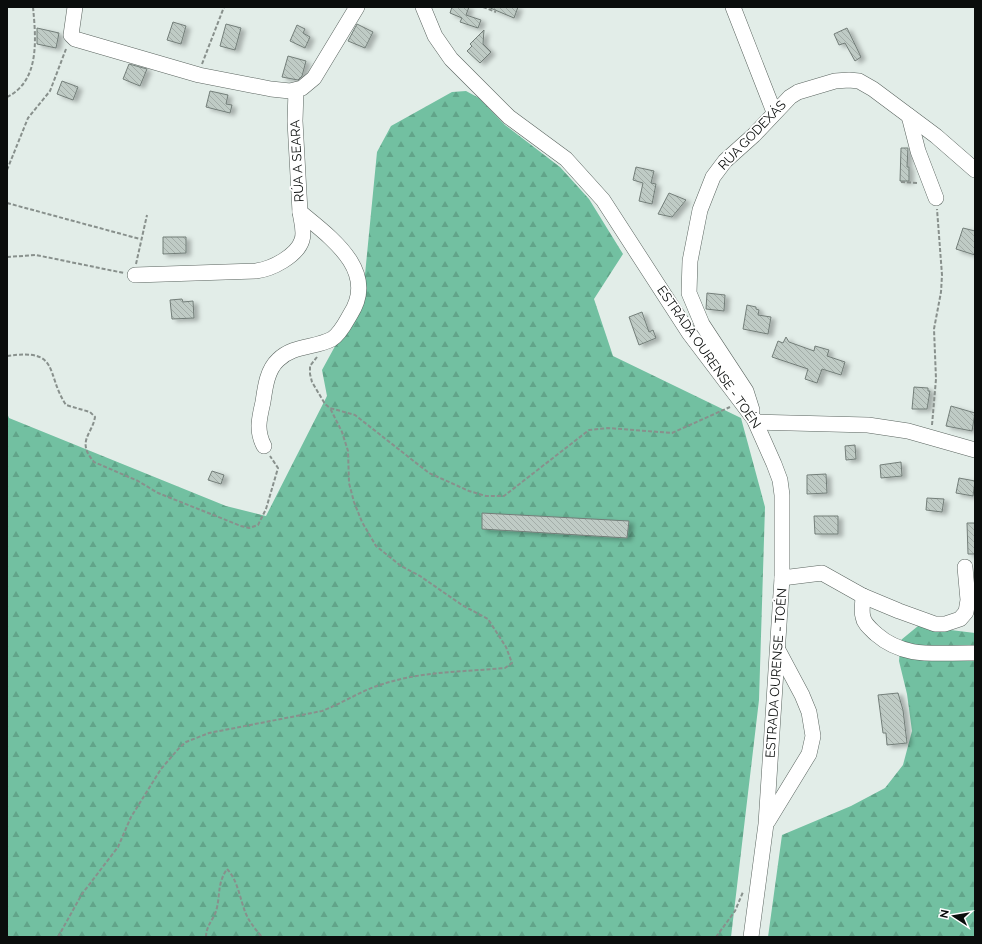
<svg xmlns="http://www.w3.org/2000/svg" width="982" height="944" font-family="Raleway,sans-serif">
<defs>
<pattern id="forest-firs" width="22" height="20" patternUnits="userSpaceOnUse"><rect width="22" height="20" fill="#72c0a1"/><path d="M5 1l3.5 6h-7zM16 11l3.5 6h-7z" fill="#61a489"/></pattern>
<pattern id="building-back-hatch" width="6" height="6" patternUnits="userSpaceOnUse"><rect width="6" height="6" fill="#bfcbc5"/><path d="M-1 5l2 2M0 0l6 6M5-1l2 2" fill="none" stroke="#a3ada8"/></pattern>
<filter id="shadow"><feDropShadow dx="4.5" dy="2.5" stdDeviation="2" flood-color="#0004"/></filter>
</defs>
<rect width="100%" height="100%" fill="#e2ede8"/>
<g fill="url(#forest-firs)">
<polygon points="466,91 479,98 505,125 560,167 589,199 623,254 594,299 613,356 741,418 765,507 759,700 731,937 7,937 7,413 9,418 226,506 266,516 327,396 322,370 363,295 377,152 391,126 452,92"/>
<polygon points="918,626 975,633 975,937 768,937 782,835 851,806 885,788 903,765 912,731 907,694 899,661 901,640"/>
</g>
<g fill="url(#building-back-hatch)" stroke="#737e79" filter="url(#shadow)">
<polygon points="452,7 469,7 466,15 481,20 478,28 460,22 462,18 450,13"/>
<polygon points="488,7 518,7 514,18"/>
<polygon points="173,22 186,26 181,44 167,40"/>
<polygon points="226,24 241,28 235,50 220,46"/>
<polygon points="357,24 373,32 365,48 348,41"/>
<polygon points="297,25 305,29 303,33 310,37 305,48 290,41"/>
<polygon points="37,28 59,33 56,48 37,44"/>
<polygon points="847,28 861,57 855,61 845,43 839,45 834,34"/>
<polygon points="484,30 483,44 491,52 480,63 467,51 472,46 470,44"/>
<polygon points="288,56 306,61 302,76 298,80 282,77"/>
<polygon points="129,64 147,69 140,86 123,79"/>
<polygon points="62,81 78,87 73,100 57,94"/>
<polygon points="210,91 228,95 226,104 232,105 230,113 206,107"/>
<polygon points="901,148 908,148 907,167 909,167 909,181 900,181"/>
<polygon points="636,167 654,171 651,183 656,184 652,204 639,201 643,183 633,180"/>
<polygon points="669,193 686,200 672,217 658,214"/>
<polygon points="963,228 975,231 975,255 956,249"/>
<polygon points="163,237 186,237 186,253 163,254"/>
<polygon points="707,293 725,295 724,311 706,309"/>
<polygon points="182,299 183,302 193,301 194,318 172,319 170,300"/>
<polygon points="747,305 756,307 756,309 759,310 758,315 771,317 768,334 743,329"/>
<polygon points="642,312 649,332 653,330 656,338 639,345 629,317"/>
<polygon points="786,337 789,342 814,351 815,346 829,350 827,356 845,362 841,375 822,369 817,383 805,379 808,369 772,357 778,341 783,343"/>
<polygon points="914,387 928,388 928,391 930,391 927,409 912,409"/>
<polygon points="951,406 975,413 972,431 946,426"/>
<polygon points="855,445 856,459 846,460 845,446"/>
<polygon points="901,462 902,476 881,478 880,465"/>
<polygon points="212,471 224,475 221,484 208,480"/>
<polygon points="826,474 827,493 807,494 807,475"/>
<polygon points="959,478 975,481 973,496 956,493"/>
<polygon points="927,498 944,499 942,512 926,510"/>
<polygon points="482,513 629,521 627,538 482,529"/>
<polygon points="814,516 838,516 838,534 815,534"/>
<polygon points="967,523 975,523 975,554 968,554"/>
<polygon points="898,693 903,710 907,743 887,745 886,733 883,733 878,695"/>
</g>
<g fill="none" stroke-linecap="round" stroke-linejoin="round">
<g stroke="#5a645f" stroke-width="16">
<g id="minor">
<polyline points="75,7 71,35 75,39 199,75 271,89 290,91 302,88 314,78 357,7"/>
<polyline points="423,7 435,36 451,59 509,117 566,159 603,200 689,333 754,419 774,464 780,480 782,495 782,578 766,824 751,937"/>
<polyline points="733,7 774,112"/>
<polyline points="909,116 918,151 936,198"/>
<path d="M135 275 256 271C272 269 297 256 302 240 305 231 301 220 300 212"/>
<polyline points="752,410 746,391 702,324 689,293 690,261 700,210 713,177 725,161 754,135 790,97 798,92 835,81 849,80 859,81 873,89 936,136 975,170"/>
<polyline points="756,422 868,425 908,431 975,450"/>
<path d="M264 446C256 431 259 419 263 402 265 388 267 370 278 360 293 345 315 348 332 339 340 334 346 322 350 315 379 271 330 237 300 212L295 121 296 90"/>
<polyline points="782,578 822,573 863,596 899,611 935,624 945,624 960,619 966,612 968,600 965,567"/>
<path d="M863 596C863 603 861 611 863 617 864 624 871 629 876 634 906 660 938 652 975 653"/>
<polyline points="768,821 809,754 813,736 809,712 802,695 778,650"/>
</g>
</g>
<g stroke="#88908c" stroke-width="2" stroke-dasharray="4 2" stroke-linecap="butt">
<polyline points="483,7 496,12"/>
<polyline points="202,64 224,7"/>
<path d="M7 97C40 81 36 39 33 7"/>
<polyline points="7,170 28,118 50,91 66,49"/>
<polyline points="901,182 918,183"/>
<polyline points="7,203 140,239"/>
<polyline points="7,257 36,255 124,273"/>
<polyline points="136,264 147,215"/>
<path d="M7 356C61 348 45 373 66 405L90 412 95 417C92 435 76 441 94 462L138 481 158 493 241 526 249 528 258 525 266 509 278 468 270 456"/>
<polyline points="317,357 310,366 310,374 312,382 325,404 330,408 355,415 429,473 469,491 486,496 504,496 589,430 608,428 672,433 730,407"/>
<polyline points="932,425 936,379 934,329 941,292 942,275 937,209"/>
<path d="M58 937 82 894 118 847 131 817 161 769 180 747 186 742 209 733 322 711C343 703 362 690 383 684 423 671 464 672 505 668L512 663 506 647 488 619 462 605 420 576 401 566 376 546 362 522 354 502 349 483 348 451 342 432 330 408"/>
<path d="M206 937C206 928 211 922 215 914 221 899 216 885 227 869 238 880 240 900 246 914 250 923 256 930 262 937"/>
<polyline points="716,937 735,911 743,892"/>
</g>
<use href="#minor" stroke="#fff" stroke-width="15"/>
</g>
<g text-anchor="middle" dominant-baseline="central" stroke-width="3.5" stroke-linejoin="round" paint-order="stroke">
<g font-size="13" fill="#0a0d0c" stroke="#fff">
<text transform="translate(752 135) rotate(-46)">RÚA GODEXÁS</text>
<text transform="translate(297 161) rotate(-93)">RÚA A SEARA</text>
<text transform="translate(709 357) rotate(55)">ESTRADA OURENSE - TOÉN</text>
<text transform="translate(776 673) rotate(-86)">ESTRADA OURENSE - TOÉN</text>
</g>
</g>
<rect width="982" height="944" fill="none" stroke="#0a0d0c" stroke-width="16"/>
<g transform="translate(954 916) rotate(282)" stroke="#ffffff" stroke-width="3" paint-order="stroke">
<path d="M0-3L7 15L0 10L-7 15Z" fill="#0a0d0c"/>
<text y="-6" font-size="11" font-weight="bold" text-anchor="middle" fill="#0a0d0c">N</text>
</g>
</svg>
